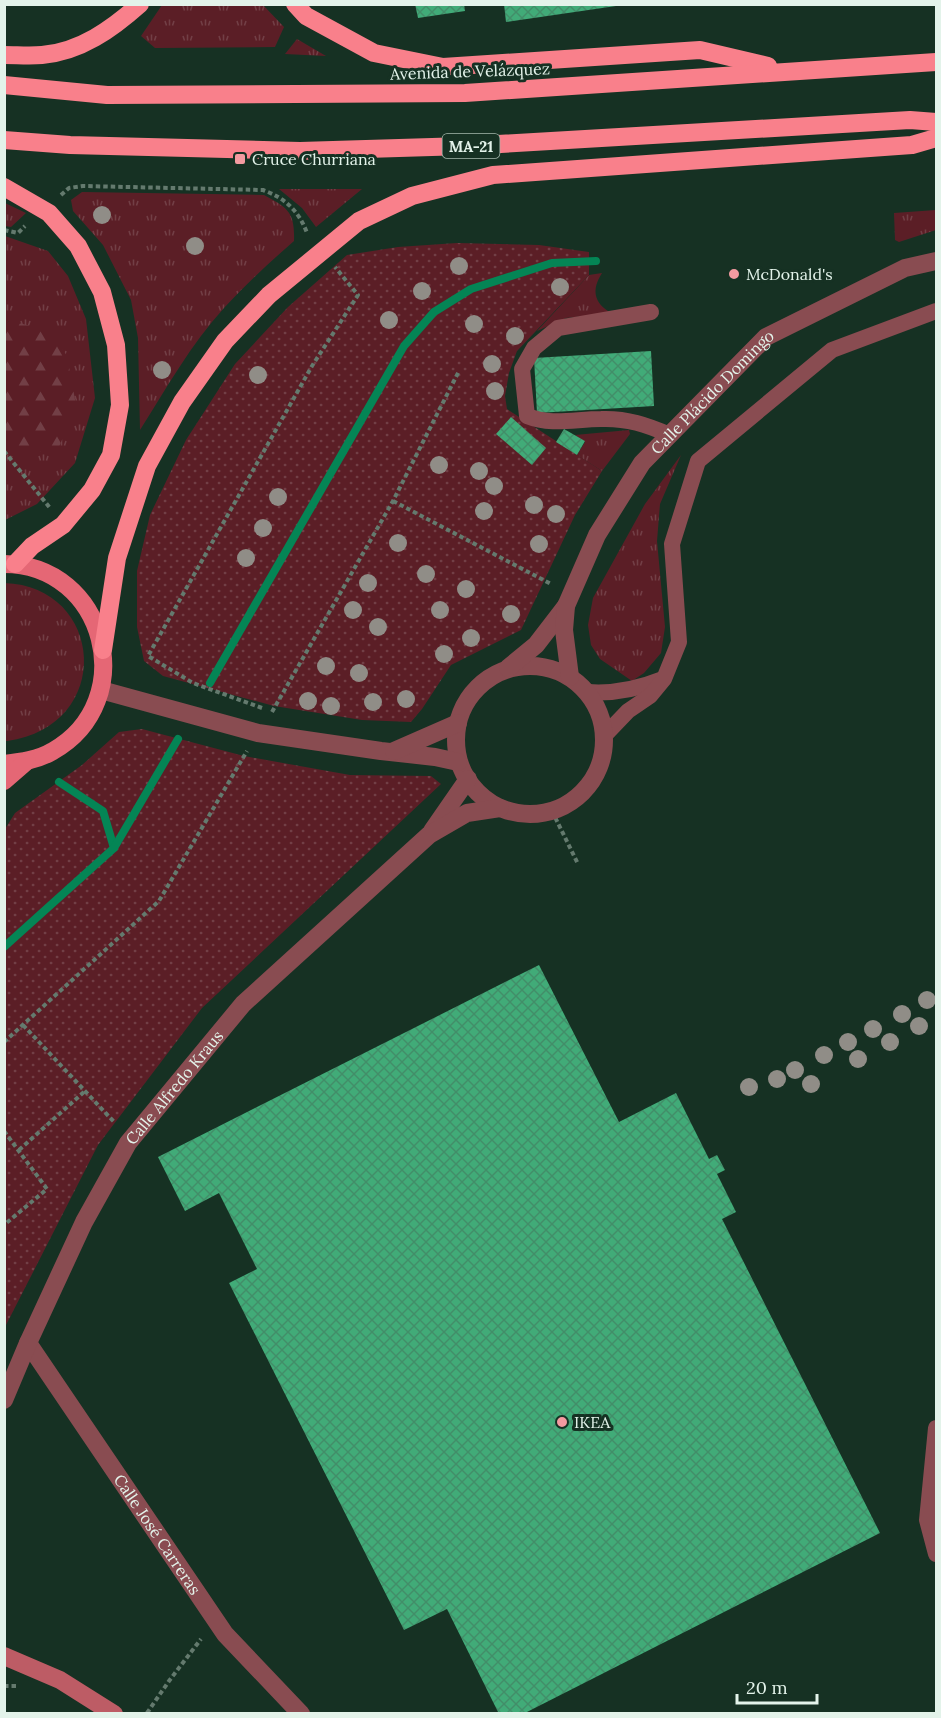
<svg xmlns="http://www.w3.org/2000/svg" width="941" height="1718" font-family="Lora,serif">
<defs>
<pattern id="grass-tufts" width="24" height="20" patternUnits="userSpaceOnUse" patternTransform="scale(1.5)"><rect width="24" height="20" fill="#5b1e26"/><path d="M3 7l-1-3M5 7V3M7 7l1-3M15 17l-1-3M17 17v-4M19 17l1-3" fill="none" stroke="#723f46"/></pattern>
<pattern id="forest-firs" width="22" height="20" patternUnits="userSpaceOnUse" patternTransform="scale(1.5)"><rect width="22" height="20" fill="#5b1e26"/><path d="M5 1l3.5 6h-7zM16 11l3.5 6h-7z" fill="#723f46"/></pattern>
<pattern id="park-dots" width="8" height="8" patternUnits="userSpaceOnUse" patternTransform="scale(1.5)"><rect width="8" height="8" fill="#5b1e26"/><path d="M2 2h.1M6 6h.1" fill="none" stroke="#723f46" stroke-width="1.8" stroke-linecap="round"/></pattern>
<pattern id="building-cross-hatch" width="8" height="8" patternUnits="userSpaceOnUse" patternTransform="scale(1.5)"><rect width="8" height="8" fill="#41ab78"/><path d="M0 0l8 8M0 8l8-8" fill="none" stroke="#428e69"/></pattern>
</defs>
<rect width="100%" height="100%" fill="#163123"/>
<g fill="url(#grass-tufts)">
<polygon points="162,5 263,5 284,27 275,47 155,48 141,36"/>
<polygon points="297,39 326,56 285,54"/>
<polygon points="279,189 362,189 316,227 302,208"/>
<path d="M82 192 264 195C288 208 295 212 294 241 270 262 246 284 224 308 191 344 166 389 140 430L138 338 131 300 103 245 73 211 71 200Z"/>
<polygon points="5,203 26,213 11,227 5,226"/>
<polygon points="936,210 936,230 899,242 895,240 894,213"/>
<polygon points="5,236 48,251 68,276 86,319 95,398 75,463 37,504 5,520 5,451 9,321 5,326"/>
<path d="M602 273C591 290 594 303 611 313L566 318 537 331 589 275Z"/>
<polygon points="629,430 630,434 602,471 577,455 585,442 575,435"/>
<polygon points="681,455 660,504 657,541 665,627 661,653 644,673 632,681 600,659 591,645 588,625 593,598 645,504"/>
<path d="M4 583C105 586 115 726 7 741H4Z"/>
</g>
<polygon fill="url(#forest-firs)" points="9,321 50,330 67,356 76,405 57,452 5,451 4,326"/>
<g fill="url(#park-dots)">
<polygon points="457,243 539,245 589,252 589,275 517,351 509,373 505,396 507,409 602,471 575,515 521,630 451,665 422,709 411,722 362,720 274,706 163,676 144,661 137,627 137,571 150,515 186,440 235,364 288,307 347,255 398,247"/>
<polygon points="142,729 244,756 350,775 431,776 441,784 202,1008 98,1145 5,1327 5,829 15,813 82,765 119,732"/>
</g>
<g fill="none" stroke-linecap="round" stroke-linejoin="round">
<g stroke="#048555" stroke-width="8">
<polyline points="210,683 404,346 434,312 471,289 552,263 596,261"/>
<polyline points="59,782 103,811 114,848"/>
<polyline points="4,947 114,848 178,739"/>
</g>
</g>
<g fill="url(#building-cross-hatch)">
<polygon points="415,4 464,4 465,11 418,18"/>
<polygon points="504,4 616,4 616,6 506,22"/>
<polygon points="651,351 654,406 537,413 534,358"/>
<polygon points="511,417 546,448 532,465 496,434"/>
<polygon points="564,429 585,441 577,455 556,442"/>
<polygon points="539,965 619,1122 676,1093 709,1159 717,1155 725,1170 717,1174 736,1212 722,1219 880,1533 523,1714 499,1714 447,1609 404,1630 229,1283 257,1269 219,1193 185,1211 158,1157"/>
</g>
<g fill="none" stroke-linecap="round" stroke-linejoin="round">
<g stroke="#647a6e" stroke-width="4" stroke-dasharray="4.5 3" stroke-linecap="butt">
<path d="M61 195 69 188 83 186 263 190C285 198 299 211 307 233"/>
<polyline points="4,230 18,233 25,226"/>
<polyline points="4,451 50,508"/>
<polyline points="393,501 551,584"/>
<polyline points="262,708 193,683 148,656 312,366 358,295 335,267"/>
<polyline points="272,712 393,501 459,371"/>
<polyline points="552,811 578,864"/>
<polyline points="23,1025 115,1123"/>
<polyline points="4,1042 159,901 247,751"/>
<polyline points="4,1131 47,1189 4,1225"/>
<polyline points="19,1150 84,1092"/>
<polyline points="4,1686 16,1686"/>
<polyline points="147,1713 169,1681 201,1639"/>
</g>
<g stroke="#894c51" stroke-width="16">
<path d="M651 312 558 328 534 348 522 369 527 416C552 426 575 419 601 419 627 418 647 425 670 435"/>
<path d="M588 692C615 694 638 689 663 679"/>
<polyline points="605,735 628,711 650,696 664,679 679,642 672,544 698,461 832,350 936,311"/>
<polyline points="936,1428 927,1520 936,1554"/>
</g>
<g stroke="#894c51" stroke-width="18">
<circle cx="530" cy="740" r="74"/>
<polyline points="508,668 536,645 566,606"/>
<path id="s1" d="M570 677 564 630 566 606 597 535 642 463 766 337 905 268 936 261"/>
<polyline points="101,690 258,733 381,751 435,757 458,762"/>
<polyline points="394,751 458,723"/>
<polyline points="432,831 468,779"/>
<path id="s2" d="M28 1343 225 1634 301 1714"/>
<path id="s3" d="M4 1400 28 1343 84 1222 128 1143 243 1004 429 835 467 813 500 808"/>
</g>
<polyline stroke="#bd5c65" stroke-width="18" points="4,1656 60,1680 114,1714"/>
<g stroke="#e56775" stroke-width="18">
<path d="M4 564C106 564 141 701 53 751 38 760 21 762 4 764"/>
<polyline points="4,781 27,761"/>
</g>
<g stroke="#f9808b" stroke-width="18">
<polyline points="295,4 306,16 374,53 443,67 700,50 768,66"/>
<path d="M4 55C17 55 30 56 42 55 80 52 112 29 140 4"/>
<polyline points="4,85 107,95 465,93 936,62"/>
<polyline points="4,140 70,145 300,151 465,146 910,120 936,122"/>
<polyline points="4,187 49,213 78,246 102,292 116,345 120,405 111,455 92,490 63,525 32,546 15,564"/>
<polyline points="103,650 117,558 147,466 182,402 225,341 269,295 359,221 412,196 493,175 912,145 936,138"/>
</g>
</g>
<g fill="#908d87">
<circle cx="102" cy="215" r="9"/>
<circle cx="195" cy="246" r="9"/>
<circle cx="459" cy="266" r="9"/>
<circle cx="560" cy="287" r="9"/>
<circle cx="422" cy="291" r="9"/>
<circle cx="389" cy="320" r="9"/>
<circle cx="474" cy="324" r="9"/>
<circle cx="515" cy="336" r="9"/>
<circle cx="492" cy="364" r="9"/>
<circle cx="162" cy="370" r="9"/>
<circle cx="258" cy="375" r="9"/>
<circle cx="495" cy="391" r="9"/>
<circle cx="439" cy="465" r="9"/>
<circle cx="479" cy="471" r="9"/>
<circle cx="494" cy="486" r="9"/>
<circle cx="278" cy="497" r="9"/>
<circle cx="534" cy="505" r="9"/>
<circle cx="484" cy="511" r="9"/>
<circle cx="556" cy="514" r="9"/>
<circle cx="263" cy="528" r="9"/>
<circle cx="398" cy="543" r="9"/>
<circle cx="539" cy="544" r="9"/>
<circle cx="246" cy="558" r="9"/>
<circle cx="426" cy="574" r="9"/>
<circle cx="368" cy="583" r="9"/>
<circle cx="466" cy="589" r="9"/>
<circle cx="353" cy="610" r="9"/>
<circle cx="440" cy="610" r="9"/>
<circle cx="511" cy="614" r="9"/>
<circle cx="378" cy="627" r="9"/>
<circle cx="471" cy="638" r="9"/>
<circle cx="444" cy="654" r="9"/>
<circle cx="326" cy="666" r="9"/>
<circle cx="359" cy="673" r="9"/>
<circle cx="406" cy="699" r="9"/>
<circle cx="308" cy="701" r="9"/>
<circle cx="373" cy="702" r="9"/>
<circle cx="331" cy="706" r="9"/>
<circle cx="927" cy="1000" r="9"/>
<circle cx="902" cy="1014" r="9"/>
<circle cx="919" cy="1026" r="9"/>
<circle cx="873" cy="1029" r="9"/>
<circle cx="848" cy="1042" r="9"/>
<circle cx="890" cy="1042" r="9"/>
<circle cx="824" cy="1055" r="9"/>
<circle cx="858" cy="1059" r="9"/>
<circle cx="795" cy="1070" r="9"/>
<circle cx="777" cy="1079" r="9"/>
<circle cx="811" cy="1084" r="9"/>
<circle cx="749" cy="1087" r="9"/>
</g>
<g fill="#f49aa0" stroke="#163123" stroke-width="2">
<rect x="234" y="153" width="12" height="12" rx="3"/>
<circle cx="734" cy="274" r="6"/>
<circle cx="562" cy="1422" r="6"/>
</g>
<g text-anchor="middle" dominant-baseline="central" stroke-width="6" stroke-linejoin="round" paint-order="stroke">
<rect fill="#163123" stroke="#a6b9ae" stroke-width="1.5" x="442.5" y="134" width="57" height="24" rx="4.5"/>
<g font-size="15" font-weight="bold" fill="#e3f3ea">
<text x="471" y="146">MA-21</text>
</g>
<g font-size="16" fill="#e3f3ea" stroke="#163123">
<text transform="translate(470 71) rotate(-2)">Avenida de Velázquez</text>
<text stroke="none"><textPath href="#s1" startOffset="334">Calle Plácido Domingo</textPath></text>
<text stroke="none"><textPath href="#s3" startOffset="358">Calle Alfredo Kraus</textPath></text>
<text stroke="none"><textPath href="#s2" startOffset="231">Calle José Carreras</textPath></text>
</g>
<g font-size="16" fill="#e3f3ea" stroke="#163123" text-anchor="start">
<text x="252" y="159">Cruce Churriana</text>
<text x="746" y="274">McDonald's</text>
<text x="574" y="1422">IKEA</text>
</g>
</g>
<rect width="941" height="1718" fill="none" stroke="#e3f3ea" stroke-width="12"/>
<path d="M737 1694v9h80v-9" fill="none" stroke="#e3f3ea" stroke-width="3"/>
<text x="746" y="1694" font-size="18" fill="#e3f3ea" stroke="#163123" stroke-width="4.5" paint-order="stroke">20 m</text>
</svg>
